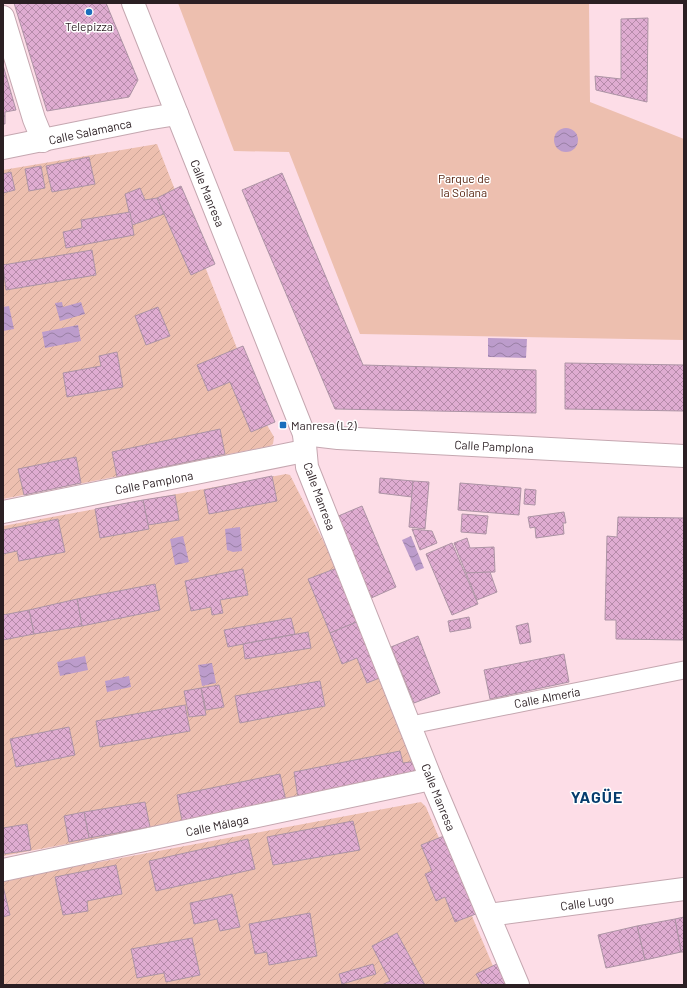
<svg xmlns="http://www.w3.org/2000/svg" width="687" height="988" font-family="Barlow,sans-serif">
<defs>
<pattern id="garden-furrows" width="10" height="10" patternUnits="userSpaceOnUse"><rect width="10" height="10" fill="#edbfaf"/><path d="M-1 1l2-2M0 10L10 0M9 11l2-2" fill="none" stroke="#cba496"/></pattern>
<pattern id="water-waves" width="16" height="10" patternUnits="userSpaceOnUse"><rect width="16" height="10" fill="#bc9ccb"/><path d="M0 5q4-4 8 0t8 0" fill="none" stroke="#997fa4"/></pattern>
<pattern id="building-cross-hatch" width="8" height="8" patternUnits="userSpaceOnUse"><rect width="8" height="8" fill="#dfacd1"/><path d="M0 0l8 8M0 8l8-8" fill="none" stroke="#b58ba9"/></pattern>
</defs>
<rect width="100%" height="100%" fill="#fddde7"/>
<polygon fill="#edbfaf" points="178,3 589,3 590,102 684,139 684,340 360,334 289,152 234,151"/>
<g fill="url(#garden-furrows)">
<polygon points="157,144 267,425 274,437 273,444 270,446 3,499 3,170"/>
<polygon points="286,474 290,475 337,568 417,767 413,774 290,802 3,856 3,526"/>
<polygon points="421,802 426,807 501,985 3,985 3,880"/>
</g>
<g fill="url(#water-waves)">
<circle cx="566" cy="140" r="12"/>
<polygon points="62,302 63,307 81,302 85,314 60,321 55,303"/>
<polygon points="9,306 14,329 3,331 3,307"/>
<polygon points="78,325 81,341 45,348 42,332"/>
<polygon points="488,338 527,339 526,358 488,357"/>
<polygon points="240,527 242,551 233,552 227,550 225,529"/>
<polygon points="183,536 189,562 175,565 170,539"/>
<polygon points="411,536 424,568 416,571 402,540"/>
<polygon points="85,656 88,670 60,676 57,662"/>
<polygon points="212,663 216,683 202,686 198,665"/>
<polygon points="129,676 131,687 107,692 105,681"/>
</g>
<g fill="url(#building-cross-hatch)" stroke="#ad94a5">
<polygon points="14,3 106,3 138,80 129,97 47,111"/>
<polygon points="648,18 647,102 596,90 595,76 621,79 621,19"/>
<polygon points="3,65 16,110 5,112 5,124 3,124"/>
<polygon points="89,157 95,184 52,192 46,166"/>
<polygon points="41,166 45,188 29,191 25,169"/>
<polygon points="11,172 15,190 3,193 3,174"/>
<polygon points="282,173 363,365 536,370 536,413 335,409 242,190"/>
<polygon points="181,186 215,264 191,275 157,198"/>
<polygon points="140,188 145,200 157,198 164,214 132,225 125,194"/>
<polygon points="130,212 134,235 66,248 63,232 82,228 81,220"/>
<polygon points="92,250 96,275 6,290 3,265"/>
<polygon points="158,307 170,336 146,345 135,316"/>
<polygon points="243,346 275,422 251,432 230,382 208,391 197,365"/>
<polygon points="117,352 123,387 67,397 63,373 101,366 99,356"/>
<polygon points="565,363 684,365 684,411 565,409"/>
<polygon points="220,429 225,454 117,477 112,452"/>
<polygon points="76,457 81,483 24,495 18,469"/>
<polygon points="272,476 277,501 209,514 204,490"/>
<polygon points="380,478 413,481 412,497 379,493"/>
<polygon points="413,481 429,482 425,529 409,527"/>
<polygon points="460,483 521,488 519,515 458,510"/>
<polygon points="525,489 536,490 535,505 524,504"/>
<polygon points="175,495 179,520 148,525 143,500"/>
<polygon points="143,500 149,529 100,538 95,509"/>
<polygon points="362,506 396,587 369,599 336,517"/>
<polygon points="564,512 566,523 563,523 564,534 536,538 535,527 530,528 528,517"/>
<polygon points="462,514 488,516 486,534 461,532"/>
<polygon points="618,517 684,518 684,640 616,639 616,620 605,620 607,536 617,537"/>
<polygon points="58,519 65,552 19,561 17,551 3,554 3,530"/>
<polygon points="412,529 432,531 437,543 420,550"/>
<polygon points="467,538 470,548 494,547 495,572 466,573 454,543"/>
<polygon points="452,543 478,604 452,615 426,554"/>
<polygon points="337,568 359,621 330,633 308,579"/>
<polygon points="243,569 248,595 220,600 223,613 212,615 211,607 191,611 185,581"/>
<polygon points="490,572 497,592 477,600 466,573"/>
<polygon points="155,584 160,610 82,626 77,599"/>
<polygon points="77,599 82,626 34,634 29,610"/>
<polygon points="29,610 34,634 3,640 3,615"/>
<polygon points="469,617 471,628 450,632 448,621"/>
<polygon points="291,618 295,634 228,647 224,630"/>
<polygon points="359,621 382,677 367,683 357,658 342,664 330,633"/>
<polygon points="528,623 531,642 520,644 516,626"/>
<polygon points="308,632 311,648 245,659 243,644"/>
<polygon points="418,636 440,693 414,703 391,647"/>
<polygon points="564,654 569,682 490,699 484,670"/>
<polygon points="320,681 325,706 240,723 235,696"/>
<polygon points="219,685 224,707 206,710 201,688"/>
<polygon points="201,688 206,715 189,717 184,691"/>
<polygon points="185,705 190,731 100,747 96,721"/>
<polygon points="69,727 75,755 16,767 10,739"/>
<polygon points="400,751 403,763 417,761 413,774 298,798 294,772"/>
<polygon points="280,774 286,801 182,821 177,795"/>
<polygon points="145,802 150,827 89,838 84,812"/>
<polygon points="84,812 89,838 69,842 64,816"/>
<polygon points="353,821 360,850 273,865 267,837"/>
<polygon points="27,824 31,850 3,854 3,828"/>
<polygon points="449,834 481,912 455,922 445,897 436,901 425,874 432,871 421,845"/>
<polygon points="248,839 255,869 156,891 149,861"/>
<polygon points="116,865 122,894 87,901 88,911 63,915 55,877"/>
<polygon points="3,886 10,915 3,917"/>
<polygon points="232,894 240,927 220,931 217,919 194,924 190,903"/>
<polygon points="310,913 317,956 269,965 267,952 255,954 249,924"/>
<polygon points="684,917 684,952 681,952 675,919"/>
<polygon points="675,919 681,952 645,960 637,926"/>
<polygon points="637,926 645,960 606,968 598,935"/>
<polygon points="397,933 425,985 382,985 390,981 372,946"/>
<polygon points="192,938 200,975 166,982 164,973 137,978 131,949"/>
<polygon points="501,962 512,985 482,985 476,974"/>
<polygon points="373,964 376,974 342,984 339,974"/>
</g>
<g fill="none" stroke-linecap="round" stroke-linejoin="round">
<g stroke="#c5a7b0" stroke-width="19">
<polyline id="pedestrian" points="411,725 684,670"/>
</g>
<g stroke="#c5a7b0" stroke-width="24">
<g id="minor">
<polyline points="133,3 304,434 307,467 431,779 518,985"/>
<polyline points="3,17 34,119 43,141"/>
<polyline points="3,148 146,119 177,114"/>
<polyline points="304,434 338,438 684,456"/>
<polyline points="3,512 304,451"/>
<polyline points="3,870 431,779"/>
<polyline points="489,915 684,889"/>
</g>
</g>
<use href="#pedestrian" stroke="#fff" stroke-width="17"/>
<use href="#minor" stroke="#fff" stroke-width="22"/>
</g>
<g fill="#196ebc" stroke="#fff" stroke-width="1.5">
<circle cx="89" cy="12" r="4"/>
<rect x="279" y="421" width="8" height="8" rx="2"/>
</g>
<g text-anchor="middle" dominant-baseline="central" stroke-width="3" stroke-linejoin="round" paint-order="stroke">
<g font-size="12" fill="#2b1f23" stroke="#fff">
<text x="89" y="26">Telepizza</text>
<text x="291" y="425" text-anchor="start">Manresa (L2)</text>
</g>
<g font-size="12" fill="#2b1f23" stroke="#fff">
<text transform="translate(90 131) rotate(-12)">Calle Salamanca</text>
<text transform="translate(208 193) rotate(68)">Calle Manresa</text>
<text transform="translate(494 446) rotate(3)">Calle Pamplona</text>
<text transform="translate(154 482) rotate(-11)">Calle Pamplona</text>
<text transform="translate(320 496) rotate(70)">Calle Manresa</text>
<text transform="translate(547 697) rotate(-11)">Calle Almería</text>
<text transform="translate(439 797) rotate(68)">Calle Manresa</text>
<text transform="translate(217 825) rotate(-12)">Calle Málaga</text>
<text transform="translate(587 902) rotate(-8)">Calle Lugo</text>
</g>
<g font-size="12" fill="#511c07" stroke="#fff">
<text x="464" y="178">Parque de<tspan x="464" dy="14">la Solana</tspan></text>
</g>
<g font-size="16" font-weight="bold" letter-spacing="1" fill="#053c6d" stroke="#fff">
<text x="597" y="796">YAGÜE</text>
</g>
</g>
<rect width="687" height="988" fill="none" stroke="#2b1f23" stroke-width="8"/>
</svg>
